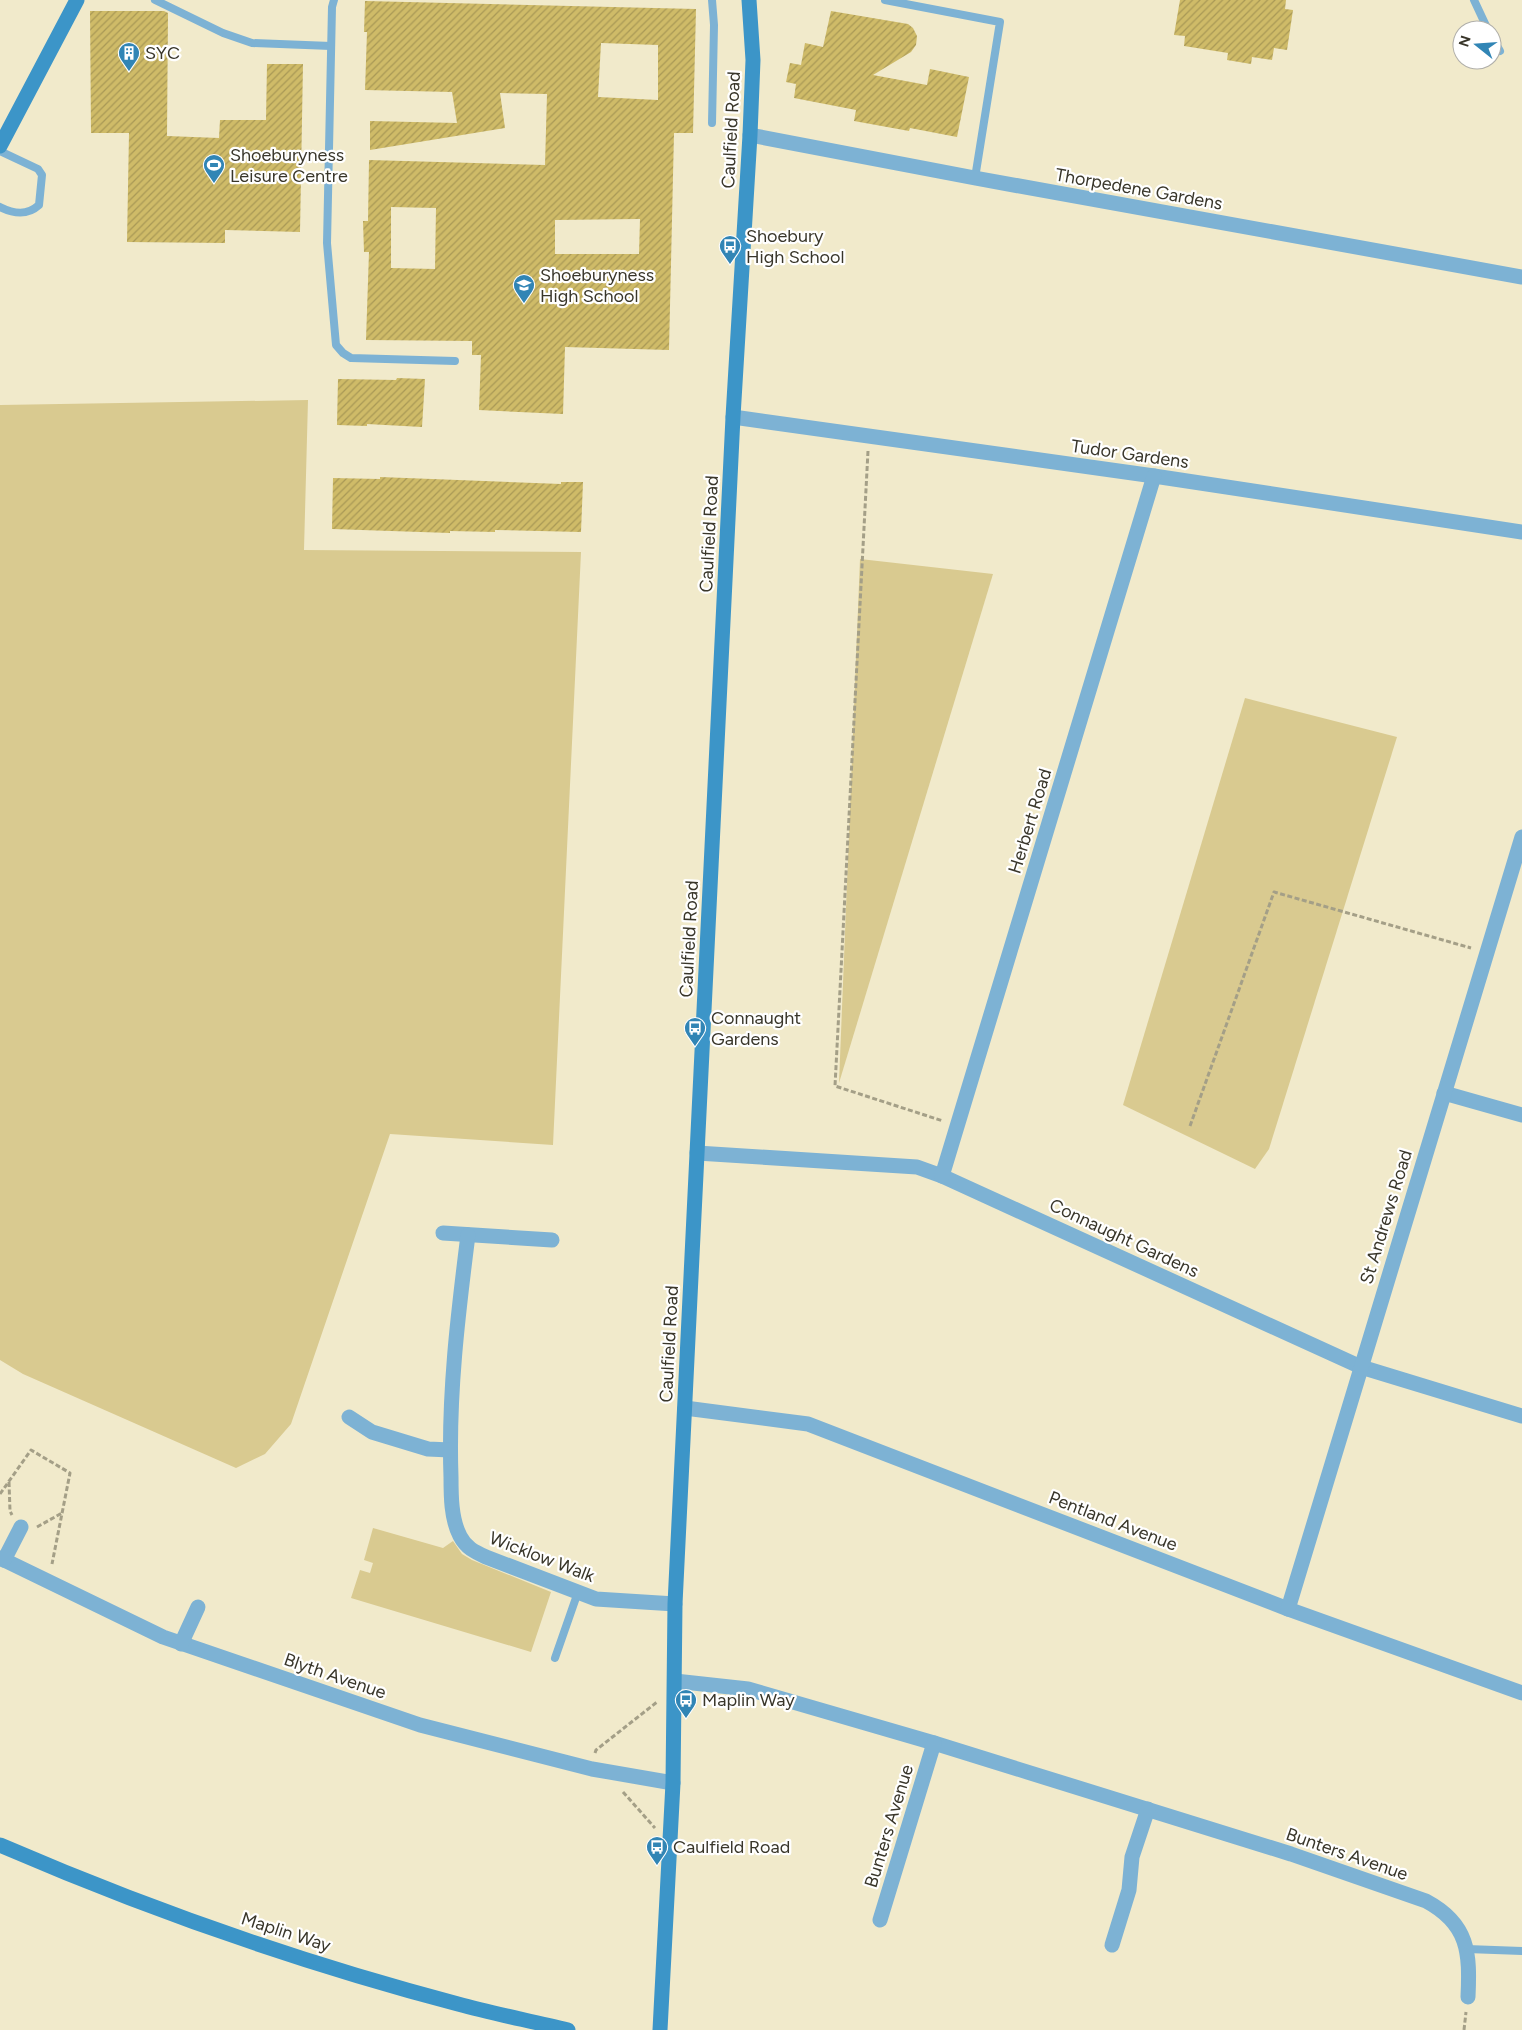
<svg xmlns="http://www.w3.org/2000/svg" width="1522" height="2030" font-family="Figtree,sans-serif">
<defs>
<pattern id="building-hatch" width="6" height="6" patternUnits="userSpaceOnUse" patternTransform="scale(1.25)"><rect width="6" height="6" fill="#cfbb68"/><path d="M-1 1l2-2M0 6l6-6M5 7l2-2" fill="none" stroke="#a99956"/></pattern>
</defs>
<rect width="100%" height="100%" fill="#f1eacb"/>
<g fill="#d9ca90">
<polygon points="308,400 304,550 581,552 553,1145 390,1134 291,1424 265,1454 236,1468 23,1374 0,1360 0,405"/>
<polygon points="860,559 993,574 839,1083"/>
<polygon points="1245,698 1397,737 1269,1149 1255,1169 1123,1105"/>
<polygon points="373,1528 443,1548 453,1541 462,1554 472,1560 551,1592 531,1652 351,1598 360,1570 370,1573 373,1563 364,1560"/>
</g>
<g fill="url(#building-hatch)" fill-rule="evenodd">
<polygon points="1180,0 1286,0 1285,9 1293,10 1287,50 1274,48 1272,60 1252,57 1251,64 1227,60 1228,53 1184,46 1185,36 1174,35"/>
<path d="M365 1 696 9 693 133H674L669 350 565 347 563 414 479 410 481 355H472V341L366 340 369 252H364L363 221H368L369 160 545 165 547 94 500 93 505 128 370 150V121L457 123 452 92 365 90 367 32H364ZM601 43 658 45V100L598 97ZM391 207 436 208 435 269 391 268ZM640 219 639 254H555V220Z"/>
<polygon points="90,11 164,11 168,13 167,136 219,138 220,120 266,120 267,64 303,64 300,232 225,230 225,243 127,242 129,133 91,133"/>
<polygon points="831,11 908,24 913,28 917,36 916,45 911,52 873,75 927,85 930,69 969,77 957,137 910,128 909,131 854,121 856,110 794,98 796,84 786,82 790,63 801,65 805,43 823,47"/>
<polygon points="397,378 425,379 422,427 367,424 367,426 337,425 338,379 396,380"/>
<polygon points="380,477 561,484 561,482 583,482 581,532 495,530 495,532 450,531 450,533 332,529 333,478 380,479"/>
</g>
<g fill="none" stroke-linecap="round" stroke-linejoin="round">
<g stroke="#a49f87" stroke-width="3" stroke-dasharray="5 2.5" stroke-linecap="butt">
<polyline points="868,451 835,1086 943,1121"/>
<polyline points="1190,1126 1274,892 1471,948"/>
<polyline points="9,1482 10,1511 12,1515"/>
<polyline points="0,1494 31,1450 70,1473 52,1564"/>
<polyline points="37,1527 62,1513"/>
<polyline points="595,1753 596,1750 657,1702"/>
<polyline points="623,1792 655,1828"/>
<polyline points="1464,2030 1466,2012"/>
</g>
<g stroke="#7db2d4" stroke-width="8">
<polyline points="155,0 223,33 252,43 331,46"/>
<polyline points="334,0 332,7 327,243 336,345 343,353 351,358 455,361"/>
<polyline points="712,0 714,25 712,123"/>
<polyline points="885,0 1000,22 975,178"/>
<polyline points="1474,0 1488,30"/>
<polyline points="1492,37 1500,51"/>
<path d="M0 151 38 169 42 175 39 205C27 216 14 214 0 207"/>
<polyline points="555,1658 578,1592"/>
<polyline points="1467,1949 1522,1951"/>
</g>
<g stroke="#7db2d4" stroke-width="15">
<polyline points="750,135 975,178 1522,277"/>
<polyline points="733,417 1154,476 1522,532"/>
<polyline points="1444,1093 1522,1115"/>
<polyline points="697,1153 917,1167 942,1176 1361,1367 1522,1416"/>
<polyline points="942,1176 1154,476"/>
<polyline points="443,1233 552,1240"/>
<path d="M468 1235C458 1314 448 1396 451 1477 451 1495 451 1519 460 1536 466 1548 475 1552 486 1557L596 1599 675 1604"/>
<polyline points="685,1408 808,1424 1288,1609 1522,1693"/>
<polyline points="349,1417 372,1432 428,1449 450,1450"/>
<polyline points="0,1558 163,1637 420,1725 592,1769 673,1783"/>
<polyline points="4,1560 21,1527"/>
<polyline points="1288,1609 1522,837"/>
<polyline points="181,1644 198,1607"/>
<path d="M675 1681 748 1689 934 1743 1291 1854 1426 1901C1469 1924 1470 1953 1468 1997"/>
<polyline points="880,1920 934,1743"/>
<polyline points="1112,1945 1129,1890 1132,1857 1148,1809"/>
</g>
<g stroke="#3c95c8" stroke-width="15">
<polyline points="0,146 77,0"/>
<path d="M0 1845C148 1909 302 1963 458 2004 494 2014 532 2021 568 2030"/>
<polyline points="660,2030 673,1783 675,1604 733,417 750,135 753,60 749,0"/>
</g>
</g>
<defs>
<g id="building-pin" transform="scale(1.125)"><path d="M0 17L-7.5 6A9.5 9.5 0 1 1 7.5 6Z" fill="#3185b5" stroke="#fff"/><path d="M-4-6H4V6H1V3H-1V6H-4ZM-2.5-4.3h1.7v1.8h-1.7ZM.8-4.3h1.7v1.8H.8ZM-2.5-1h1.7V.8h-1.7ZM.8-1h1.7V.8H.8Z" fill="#fff"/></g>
<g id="stadium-pin" transform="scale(1.125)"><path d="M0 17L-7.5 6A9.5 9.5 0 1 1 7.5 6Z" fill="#3185b5" stroke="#fff"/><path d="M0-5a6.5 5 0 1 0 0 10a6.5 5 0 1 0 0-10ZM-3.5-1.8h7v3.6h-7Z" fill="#fff"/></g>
<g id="bus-pin" transform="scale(1.125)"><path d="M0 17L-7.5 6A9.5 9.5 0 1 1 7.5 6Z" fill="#3185b5" stroke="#fff"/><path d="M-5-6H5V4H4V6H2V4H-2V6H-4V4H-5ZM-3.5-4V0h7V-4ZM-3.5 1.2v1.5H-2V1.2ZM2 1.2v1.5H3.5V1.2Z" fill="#fff"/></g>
<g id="school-pin" transform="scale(1.125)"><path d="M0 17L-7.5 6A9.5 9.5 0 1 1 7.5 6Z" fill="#3185b5" stroke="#fff"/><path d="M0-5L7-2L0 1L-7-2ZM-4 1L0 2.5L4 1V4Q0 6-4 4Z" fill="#fff"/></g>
</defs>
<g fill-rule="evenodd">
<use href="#building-pin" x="129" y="53"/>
<use href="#stadium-pin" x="214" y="165"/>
<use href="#bus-pin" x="730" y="246"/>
<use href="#school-pin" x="524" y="285"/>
<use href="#bus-pin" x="695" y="1028"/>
<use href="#bus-pin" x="686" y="1700"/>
<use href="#bus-pin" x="657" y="1847"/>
</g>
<g text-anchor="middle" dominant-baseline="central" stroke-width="4.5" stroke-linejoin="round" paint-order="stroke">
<g font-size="18" fill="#39362a" stroke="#fff" text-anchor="start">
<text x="145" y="53">SYC</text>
<text x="230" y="155">Shoeburyness<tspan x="230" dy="21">Leisure Centre</tspan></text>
<text x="746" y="236">Shoebury<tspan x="746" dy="21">High School</tspan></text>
<text x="540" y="275">Shoeburyness<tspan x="540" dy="21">High School</tspan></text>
<text x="711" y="1018">Connaught<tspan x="711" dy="21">Gardens</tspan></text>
<text x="702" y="1700">Maplin Way</text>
<text x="673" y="1847">Caulfield Road</text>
</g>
<g font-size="18" fill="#39362a" stroke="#fff">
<text transform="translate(731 130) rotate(-87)">Caulfield Road</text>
<text transform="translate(1139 189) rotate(10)">Thorpedene Gardens</text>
<text transform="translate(1130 454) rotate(8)">Tudor Gardens</text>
<text transform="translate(709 534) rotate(-87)">Caulfield Road</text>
<text transform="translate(1030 821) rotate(-73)">Herbert Road</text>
<text transform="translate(689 939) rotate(-87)">Caulfield Road</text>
<text transform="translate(1386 1217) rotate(-73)">St Andrews Road</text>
<text transform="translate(1124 1238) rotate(25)">Connaught Gardens</text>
<text transform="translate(669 1344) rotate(-87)">Caulfield Road</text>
<text transform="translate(1113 1521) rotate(21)">Pentland Avenue</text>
<text transform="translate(542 1557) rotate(21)">Wicklow Walk</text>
<text transform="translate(335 1676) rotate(19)">Blyth Avenue</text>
<text transform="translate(889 1826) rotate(-73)">Bunters Avenue</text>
<text transform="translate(1347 1854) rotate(19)">Bunters Avenue</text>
<text transform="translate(286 1932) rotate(18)">Maplin Way</text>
</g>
</g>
<g transform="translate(1477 45) rotate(287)"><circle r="24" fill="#ffffff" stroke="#b0afaa"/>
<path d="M0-4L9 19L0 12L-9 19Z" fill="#3185b5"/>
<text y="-8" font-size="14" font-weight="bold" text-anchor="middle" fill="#39362a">N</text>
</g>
</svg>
